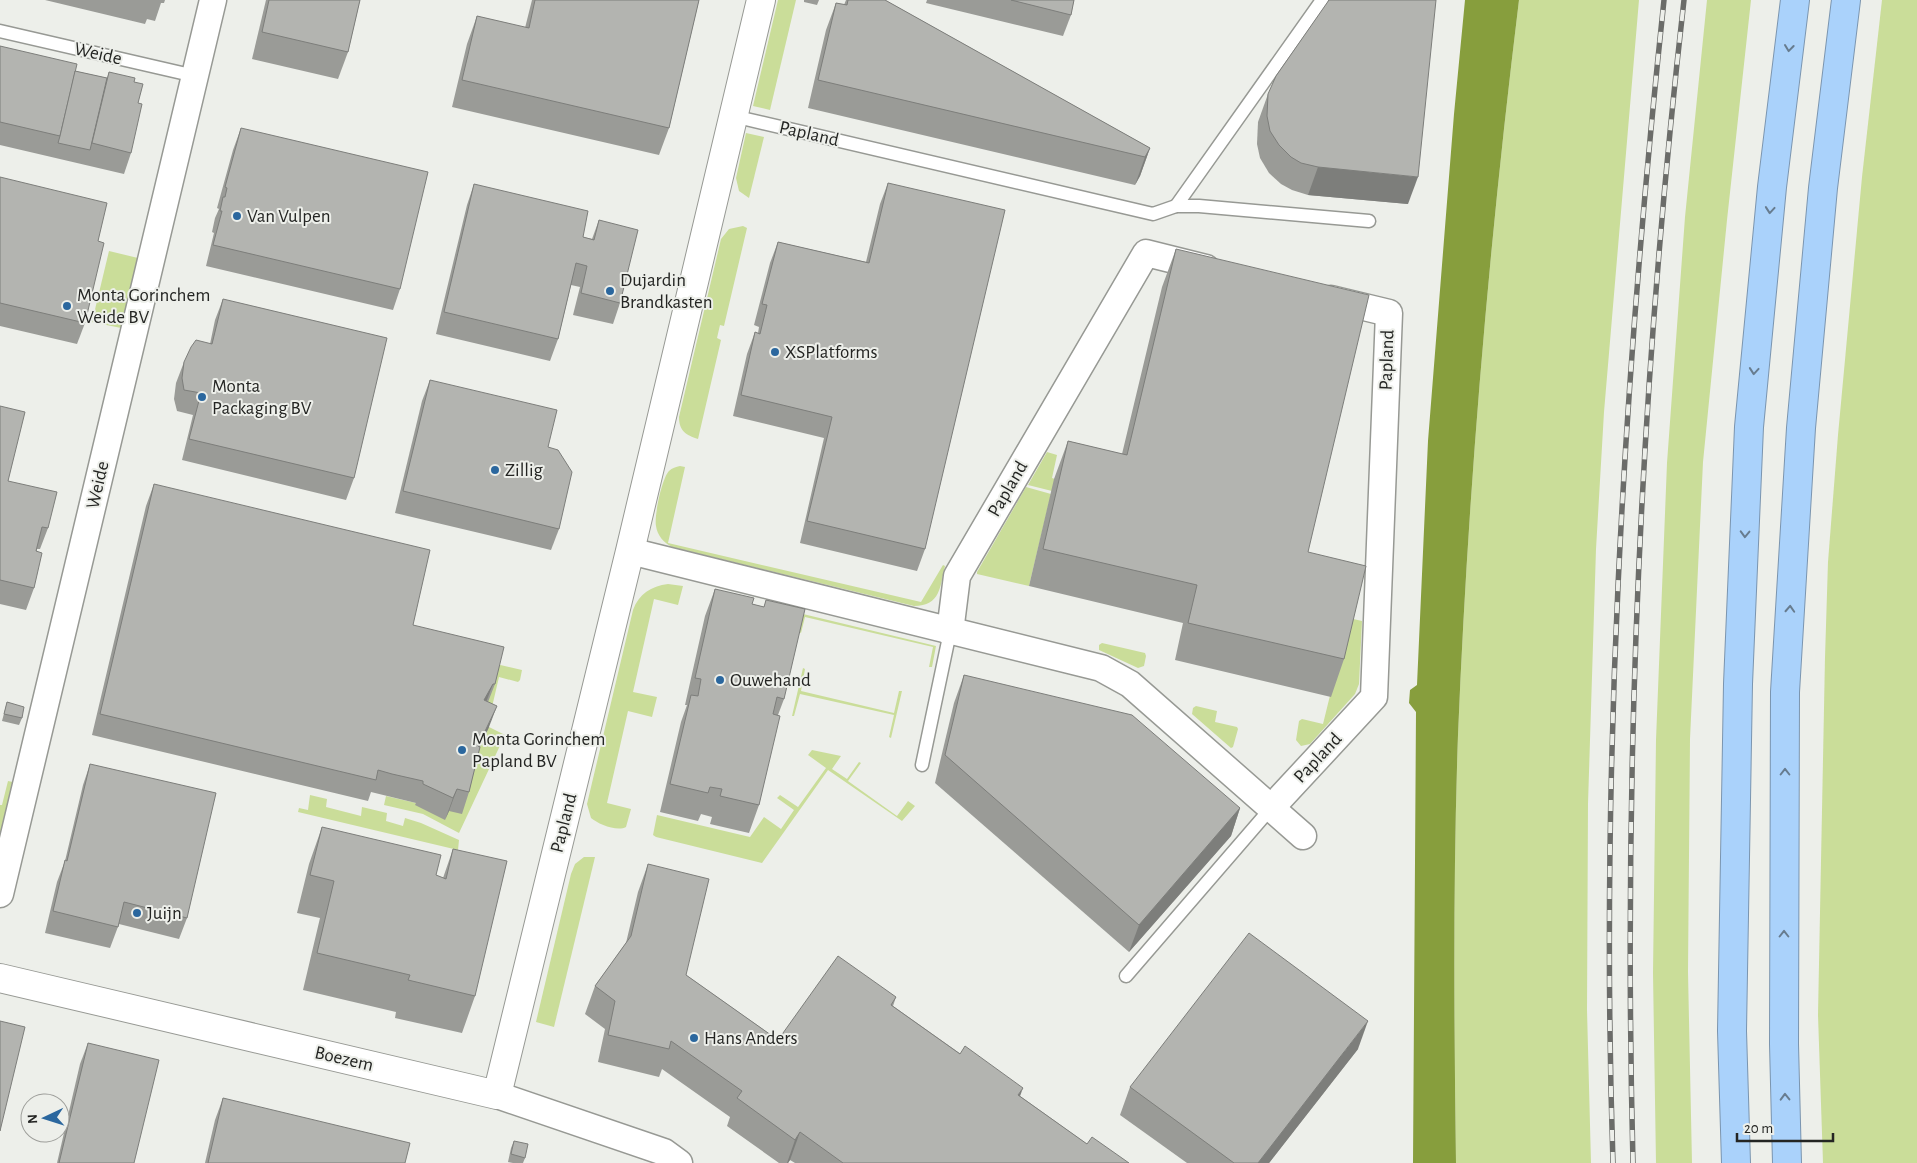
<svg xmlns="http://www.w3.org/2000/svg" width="1917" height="1163" font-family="'Alegreya Sans',sans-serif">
<rect width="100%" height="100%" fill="#edefea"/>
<g fill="#cadd99">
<polygon points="778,0 796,0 770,110 753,106"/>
<path d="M1519 0H1639L1604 412 1596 549 1588 804 1587 1010 1591 1163H1456C1454 1021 1453 878 1458 735 1468 490 1489 244 1519 0Z"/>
<polygon points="1707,0 1751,0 1727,220 1703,462 1690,739 1688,972 1692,1163 1656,1163 1653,973 1656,740 1667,463 1685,217"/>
<polygon points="1882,0 1917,0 1917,1163 1823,1163 1818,1015 1825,657 1828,562 1838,435 1862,177"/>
<polygon points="746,133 764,137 749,198 739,191 736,178"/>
<path d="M743 226 747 228 724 326 720 325 717 338 721 340 698 439C686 435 679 431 679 417L721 239 729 229Z"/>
<polygon points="109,251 138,258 121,328 92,322"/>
<polygon points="1047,452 1057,455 1052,478 1055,479 1052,491 1028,485"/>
<path d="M680 466 685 467 668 543 921 602 943 565 945 566C940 586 941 606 914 606L672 547C664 543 657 535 656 526 654 516 662 478 669 471 672 468 676 467 680 466Z"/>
<polygon points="1026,487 1051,494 1029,586 977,574 977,572"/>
<path d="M668 584 683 586 678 605 654 599 633 692 657 697 652 717 628 711 607 803 631 809 626 827C617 832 598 824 591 818L587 804 633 610C639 594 651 586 668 584Z"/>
<polygon points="803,614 936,646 932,667 929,667 933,647 805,617 801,633 799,632"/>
<polygon points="1349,618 1362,621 1359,684 1355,694 1310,744 1301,746 1296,740 1299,721 1302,719 1323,724"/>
<polygon points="406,643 522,670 520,680 518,682 499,677 492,707"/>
<polygon points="1102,643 1145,653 1146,656 1144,666 1138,668 1099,650 1099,645"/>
<polygon points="803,668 805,669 801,691 894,713 899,691 902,691 891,738 889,737 894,715 800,694 794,716 792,716"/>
<polygon points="1196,706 1217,711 1215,722 1237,727 1238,729 1233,747 1231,748 1192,714 1193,708"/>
<polygon points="489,727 505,735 459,833 423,814 384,805 386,796 416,803"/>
<polygon points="812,750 841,756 832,769 847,779 859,762 861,763 848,781 897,816 908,801 915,806 902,821 828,770 762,863 656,837 653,835 657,815 750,837 764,817 781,829 794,810 777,798 780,795 798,807 826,768 808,755"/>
<polygon points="8,781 13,782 0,838 0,805 2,805"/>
<polygon points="310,795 327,799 326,807 361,816 362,807 387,813 386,821 403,826 405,818 421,823 459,840 458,850 298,812 299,808 308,810"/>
<polygon points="584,857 595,857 554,1027 536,1022 571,874 575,864"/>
</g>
<path fill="#879e3d" d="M1465 0H1519C1489 244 1468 490 1458 735 1453 878 1454 1021 1456 1163H1413L1416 712 1409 703 1410 690 1417 685 1428 441 1454 114Z"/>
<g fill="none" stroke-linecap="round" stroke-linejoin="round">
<g stroke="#979994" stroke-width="15">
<g id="service">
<polyline points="0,31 195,76"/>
<polyline points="733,116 1153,214 1176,206 1199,206 1369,221"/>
<polyline points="1176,206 1322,0"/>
<polyline points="922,765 950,632"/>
<polyline points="1126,976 1272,807"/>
</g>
</g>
<g stroke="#979994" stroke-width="29">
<g id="minor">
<polyline points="630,551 1101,668 1130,684 1303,836"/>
<polyline points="950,632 957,576 1146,253 1206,268"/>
<polyline points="1272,807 1374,697 1389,313 1331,299"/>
<polyline points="0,894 213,0"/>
<polyline points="497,1095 664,1152 679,1163"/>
</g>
</g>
<g stroke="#979994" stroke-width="30">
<polyline id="tertiary" points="0,978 497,1095 630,551 761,0"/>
</g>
<g stroke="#7b95af" stroke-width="30">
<g id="motorway">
<polyline points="1736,1163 1732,1031 1738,684 1749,427 1772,187 1795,0"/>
<polyline points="1787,1163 1784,1044 1785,692 1801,428 1823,188 1846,0"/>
</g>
</g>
<use href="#service" stroke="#fff" stroke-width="12"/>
<use href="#minor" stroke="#fff" stroke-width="26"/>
<use href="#tertiary" stroke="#fff" stroke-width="28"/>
<use href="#motorway" stroke="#aad2fb" stroke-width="28"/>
<g stroke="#6b6c69" stroke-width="5.5">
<g id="rail">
<path d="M1613 1163C1600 775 1623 386 1664 0"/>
<path d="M1633 1163C1623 775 1640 386 1684 0"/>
</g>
</g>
<use href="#rail" stroke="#edefea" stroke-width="4" stroke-dasharray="11" stroke-linecap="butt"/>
</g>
<g fill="#9a9b97">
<polygon points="45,0 165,0 164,3 161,3 155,21 147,19 145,24"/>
<polygon points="266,0 360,0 348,52 338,79 252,59"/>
<polygon points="532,0 699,0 669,128 659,155 452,107 467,44 477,16 525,28"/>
<polygon points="804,0 819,0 817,5 804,2"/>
<polygon points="846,0 885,0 1150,148 1140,176 1135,185 808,108 826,30 836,3 844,5"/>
<polygon points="927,0 1074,0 1071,15 1063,36 926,3"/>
<polygon points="0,46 75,71 107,78 109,72 134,82 138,103 131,153 124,174 0,145"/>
<polygon points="1268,94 1408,204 1308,195 1292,190 1281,184 1269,173 1260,158 1257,144 1258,122"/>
<polygon points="241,128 400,289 393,310 206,266 214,233 212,232 215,218 219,209 217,208 233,150"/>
<polygon points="0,177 98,241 85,323 77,344 0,326"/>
<polygon points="888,183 925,549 917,571 800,543 824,438 733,416 747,354 755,332 758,333 759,327 754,325 770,263 778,242 866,262 880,204"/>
<polygon points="474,184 583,237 592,239 599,220 620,303 613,324 573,315 580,287 571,285 558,339 550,361 436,334 467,205"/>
<polygon points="1176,249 1308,552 1344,659 1331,697 1175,660 1183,623 1029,586 1054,479 1068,441 1122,454 1162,287"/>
<polygon points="223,299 354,478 346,500 182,460 193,415 177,411 174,399 176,383 184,362 210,344 215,320"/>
<polygon points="430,380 548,447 559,529 551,550 395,513 422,401"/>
<polygon points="0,406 8,481 48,528 40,549 37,549 34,588 26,610 0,604"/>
<polygon points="154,484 413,625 495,684 488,702 489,727 480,747 469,792 462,814 449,811 445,820 415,805 416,803 371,792 368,801 92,735 146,506"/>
<polygon points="715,589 752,604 764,607 766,600 784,699 778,715 759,805 749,833 710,824 712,817 701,814 698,821 660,812 681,722 687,705 685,705 705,616"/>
<polygon points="964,675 1240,808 1231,836 1129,952 935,783 954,703"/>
<polygon points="7,702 22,718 19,725 2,721"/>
<polygon points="90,764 187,918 179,939 119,924 110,948 45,933 57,882 65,861 83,785"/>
<polygon points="322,827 443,878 453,849 475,996 462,1033 395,1018 396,1012 303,990 320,918 297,913 309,864"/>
<polygon points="648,864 686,975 778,1040 896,997 893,1006 1020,1096 1087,1144 1129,1163 795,1163 790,1160 788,1163 779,1163 727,1126 730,1117 662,1069 659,1077 598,1062 605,1029 585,1014 595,986 626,943 638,892"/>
<polygon points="88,1043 134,1163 57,1163 80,1064"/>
<polygon points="1358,1049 1269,1163 1187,1163 1120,1115 1130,1087"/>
<polygon points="223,1098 405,1163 205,1163 215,1120"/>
<polygon points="514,1141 525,1158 523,1163 513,1163 508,1162 511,1148"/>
</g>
<g fill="#7d7e7b">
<polygon points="1150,148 1140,176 1135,185 1145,157"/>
<polygon points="1318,167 1418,177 1408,204 1308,195"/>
<polygon points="493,684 485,705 484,700"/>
<polygon points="497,706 489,727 470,767 478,746"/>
<polygon points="457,789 449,811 445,820 453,798"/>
<polygon points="1240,808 1231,836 1129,952 1139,925"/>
<polygon points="1368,1021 1358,1049 1269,1163 1258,1163"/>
<polygon points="1023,1088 1013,1115 1018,1095"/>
<polygon points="800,1132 790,1160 788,1163 787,1163 795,1140"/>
</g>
<g fill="#b3b4b0" stroke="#7d7e7b">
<polygon points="269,0 360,0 348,52 262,32"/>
<polygon points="535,0 699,0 669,128 462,80 477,16 529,28"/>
<polygon points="848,0 885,0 1150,148 1145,157 818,80 836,3 847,5"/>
<polygon points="1011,0 1074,0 1071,15"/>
<polygon points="1329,0 1436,0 1418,177 1318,167 1301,163 1291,157 1279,145 1270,131 1267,116 1268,94 1276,76"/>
<polygon points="0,46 77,64 60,136 0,122"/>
<polygon points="75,71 107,78 90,150 58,143 60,136"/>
<polygon points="109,72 135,78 134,82 143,84 138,103 142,104 131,153 92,143"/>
<polygon points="241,128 428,172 400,289 213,245 222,211 220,211 223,197 225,197 227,188 225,187"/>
<polygon points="0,177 107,203 98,241 104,243 85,323 0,303"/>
<polygon points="888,183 1005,210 925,549 807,521 832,417 741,395 755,332 760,334 767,305 762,304 778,242 869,263"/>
<polygon points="474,184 588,211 583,237 594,240 599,220 638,230 620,303 581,293 587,266 576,263 558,339 444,312"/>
<polygon points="1176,249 1369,295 1308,552 1366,566 1344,659 1188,623 1197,585 1043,549 1068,441 1127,455"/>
<polygon points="223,299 387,338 354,478 189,439 201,393 184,390 182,378 184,362 191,347 196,340 212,344"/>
<polygon points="430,380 557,410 548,447 558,450 572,472 559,529 403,491"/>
<polygon points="0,406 25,412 8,481 57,492 48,528 42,527 36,551 42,553 34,588 0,580"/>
<polygon points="154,484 430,550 413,625 504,647 495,684 493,684 484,700 497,706 478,746 480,747 469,792 457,789 453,798 423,784 423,781 392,774 378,770 376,780 100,714"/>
<polygon points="715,589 754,598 752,604 764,607 766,600 805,609 784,699 777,697 773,714 780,716 759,805 720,796 722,789 710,787 708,793 670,784 691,695 698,696 701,679 695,678"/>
<polygon points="964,675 1132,715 1240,808 1139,925 945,755"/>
<polygon points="7,702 24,707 22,718 4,714"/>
<polygon points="90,764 216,793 187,918 124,902 118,927 53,911 65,860 67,861"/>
<polygon points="322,827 441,855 436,875 446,879 453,849 507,861 475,996 408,980 410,975 317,953 334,881 310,875"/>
<polygon points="648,864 709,879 686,975 778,1040 838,956 896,997 891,1005 960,1054 965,1046 1023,1088 1018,1095 1087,1144 1092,1137 1129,1163 843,1163 800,1132 795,1140 737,1098 742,1091 671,1041 669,1049 608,1035 615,1001 595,986 631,936"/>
<polygon points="1249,933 1368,1021 1258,1163 1234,1163 1130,1087"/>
<polygon points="0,1021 25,1027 0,1131"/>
<polygon points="88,1043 159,1060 134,1163 59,1163"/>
<polygon points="223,1098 410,1143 405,1163 208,1163"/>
<polygon points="514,1141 528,1144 525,1158 511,1154"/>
</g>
<defs><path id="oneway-chevron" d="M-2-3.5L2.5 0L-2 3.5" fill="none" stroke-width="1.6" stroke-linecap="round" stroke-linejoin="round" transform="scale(1.25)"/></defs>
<g stroke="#677c8f">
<use href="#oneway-chevron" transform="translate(1789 48) rotate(97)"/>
<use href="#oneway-chevron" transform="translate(1770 210) rotate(95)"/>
<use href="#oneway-chevron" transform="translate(1754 371) rotate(95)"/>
<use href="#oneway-chevron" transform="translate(1745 534) rotate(92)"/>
<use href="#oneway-chevron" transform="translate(1790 609) rotate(-87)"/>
<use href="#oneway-chevron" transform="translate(1785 772) rotate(-90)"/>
<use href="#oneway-chevron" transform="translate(1784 934) rotate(-90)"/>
<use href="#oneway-chevron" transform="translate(1785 1097) rotate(-91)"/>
</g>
<g fill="#2b679e" stroke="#edefea" stroke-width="2">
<circle cx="237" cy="216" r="5"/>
<circle cx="610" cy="291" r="5"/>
<circle cx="67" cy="306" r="5"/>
<circle cx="775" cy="352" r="5"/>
<circle cx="202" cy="397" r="5"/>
<circle cx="495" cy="470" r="5"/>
<circle cx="720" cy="680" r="5"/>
<circle cx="462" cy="750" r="5"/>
<circle cx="137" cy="913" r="5"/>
<circle cx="694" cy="1038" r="5"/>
</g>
<g text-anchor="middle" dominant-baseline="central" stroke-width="4" stroke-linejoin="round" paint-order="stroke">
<g font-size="19" fill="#242523" stroke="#edefea">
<text transform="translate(98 54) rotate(13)">Weide</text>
<text transform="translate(809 134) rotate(13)">Papland</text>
<text transform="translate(1387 360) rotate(-88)">Papland</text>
<text transform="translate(98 485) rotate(-77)">Weide</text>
<text transform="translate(1008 489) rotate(-60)">Papland</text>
<text transform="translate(1318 758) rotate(-47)">Papland</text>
<text transform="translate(564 823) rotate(-76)">Papland</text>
<text transform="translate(344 1059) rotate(13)">Boezem</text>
</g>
<g font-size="19" fill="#242523" stroke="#edefea" text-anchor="start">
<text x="247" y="216">Van Vulpen</text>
<text x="620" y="280">Dujardin<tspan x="620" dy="22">Brandkasten</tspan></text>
<text x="77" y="295">Monta Gorinchem<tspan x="77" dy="22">Weide BV</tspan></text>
<text x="785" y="352">XSPlatforms</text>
<text x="212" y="386">Monta<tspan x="212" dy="22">Packaging BV</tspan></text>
<text x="505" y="470">Zillig</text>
<text x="730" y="680">Ouwehand</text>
<text x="472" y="739">Monta Gorinchem<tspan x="472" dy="22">Papland BV</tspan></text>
<text x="147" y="913">Juijn</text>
<text x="704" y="1038">Hans Anders</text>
</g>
</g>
<g transform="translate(45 1118) rotate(266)"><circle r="24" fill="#edefea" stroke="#9d9e9a"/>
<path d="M0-4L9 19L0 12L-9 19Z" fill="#2b679e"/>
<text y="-8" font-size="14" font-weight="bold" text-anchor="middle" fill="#242523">N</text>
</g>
<path d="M1737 1133v8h96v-8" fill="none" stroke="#242523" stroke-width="2.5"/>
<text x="1744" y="1133" font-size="15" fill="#242523" stroke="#edefea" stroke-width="4" paint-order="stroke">20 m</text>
</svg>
